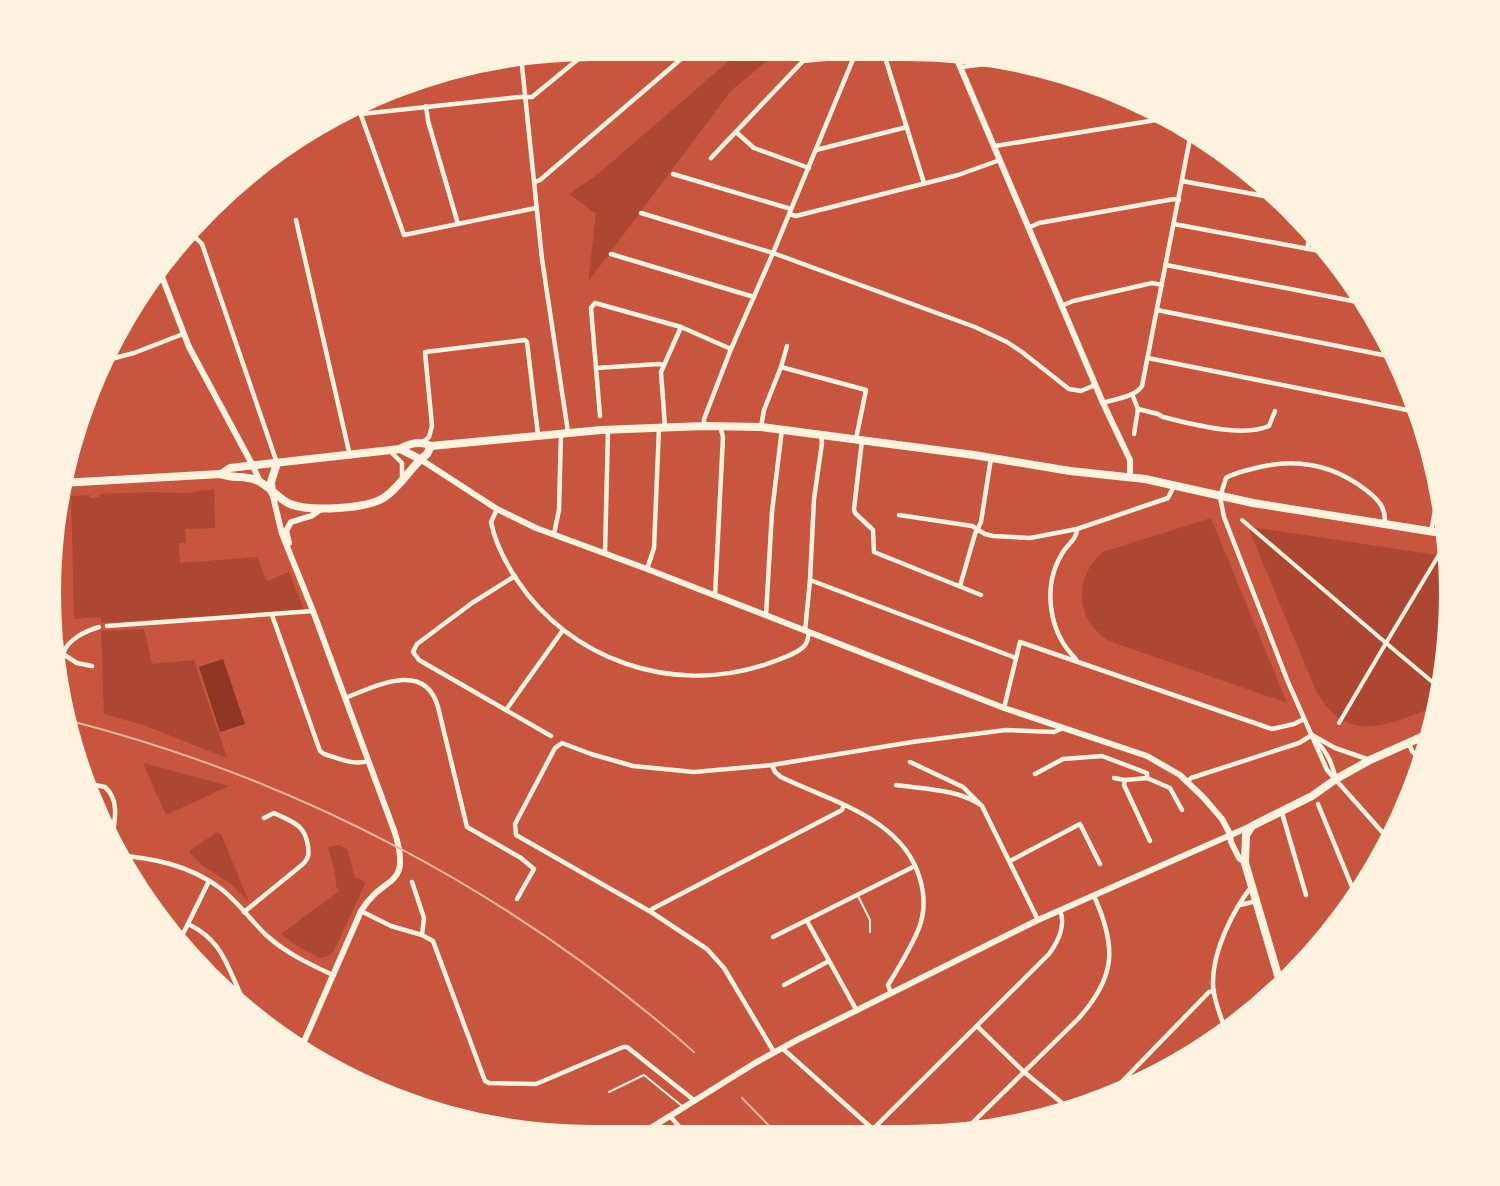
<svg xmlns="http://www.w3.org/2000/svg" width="1500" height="1186" font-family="Bitter,serif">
<rect width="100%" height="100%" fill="#c8553d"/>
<g fill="#ae4732">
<polygon points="745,47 783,47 731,91 588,282 596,214 569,194 598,174"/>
<polygon points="214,489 215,528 185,529 186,543 179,543 180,563 257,557 267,581 289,572 304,610 101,623 101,617 74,619 71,496 90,495 90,498 100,497 100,494 151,492 187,493"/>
<path d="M1211 518 1287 703 1109 641C1075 621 1073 577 1103 552Z"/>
<path d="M1252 527 1450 557 1452 629 1440 705C1391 723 1348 748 1316 691L1250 532Z"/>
<polygon points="144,629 152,664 194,660 227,758 143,725 104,714 101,631"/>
<polygon points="143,763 229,786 166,815"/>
<polygon points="217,832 221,834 249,902 231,884 200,864 189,851"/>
<path d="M339 845 347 849 355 877 365 882V884L334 951 328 956 320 958 295 945 281 934 339 891 336 886C337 874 331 860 328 847Z"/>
</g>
<polygon fill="#8f3625" points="223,659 245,724 220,732 199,667"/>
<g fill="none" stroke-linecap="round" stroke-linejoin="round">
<g stroke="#fff3e0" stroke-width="2">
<polyline points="858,896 870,920 870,932"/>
<polyline points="609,1092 644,1075 682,1106"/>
</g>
<g stroke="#fff3e0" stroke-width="4">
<polyline points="1242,520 1386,643 1339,723"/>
<polyline points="1440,553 1386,643 1442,690"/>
</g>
<g stroke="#fff3e0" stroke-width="4.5">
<polyline points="884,54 924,183"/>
<polyline points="521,56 542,259 568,432"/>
<polyline points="447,67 521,59"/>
<polyline points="961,67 1010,61"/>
<polyline points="357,104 404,235 536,208"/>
<polyline points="426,106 428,121 458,224"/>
<polyline points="361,114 519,97 532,97 593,47"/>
<polyline points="736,132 754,148 809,168"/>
<polyline points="1191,134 1204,137"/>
<polyline points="995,146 1175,117"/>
<polyline points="816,150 907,127"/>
<polyline points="711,158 803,61 935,48"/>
<polyline points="673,174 791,209"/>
<polyline points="1182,181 1281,199"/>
<polyline points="535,182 540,180 695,47"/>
<polyline points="641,213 773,253 975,327 1007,342 1022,352 1069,389 1081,391 1095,385"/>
<polyline points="789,214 796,216 958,175 1000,160"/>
<polyline points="296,220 350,456"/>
<polyline points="1174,224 1325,252"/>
<polyline points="1028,228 1039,223 1174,199 1179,200"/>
<polyline points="182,239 196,238 202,244 277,463"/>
<polyline points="1307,249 1310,234"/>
<polyline points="611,254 754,297"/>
<polyline points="1166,265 1368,304"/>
<polyline points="1061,306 1073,301 1152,283 1162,285"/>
<polyline points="1157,310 1398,358"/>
<polyline points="1148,358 1422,413"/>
<polyline points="103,361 134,353 183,334"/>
<polyline points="781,367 787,346"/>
<polyline points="596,368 659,364 663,365"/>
<polyline points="1132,394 1138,409 1134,434"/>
<path d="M1103 403C1115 399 1135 397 1142 386L1192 128"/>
<path d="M1138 409 1158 414 1163 417C1192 424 1241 438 1269 426L1275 411"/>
<polyline points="600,416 591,308 595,303 681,327 731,349"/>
<polyline points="704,426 704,419 731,349 773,253 854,57"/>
<polyline points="665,427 661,372 681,327"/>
<polyline points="761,427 764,410 781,367 866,390 856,439"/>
<polyline points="862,440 854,509 855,513 873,530 874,552 981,595"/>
<polyline points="423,442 429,437 432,426 425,352 525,340 527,342 538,435"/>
<polyline points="389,450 402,463 402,479"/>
<path d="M497 509 491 522C495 542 505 562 517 580 570 660 672 695 764 665 774 661 799 654 805 645 808 642 808 637 809 632"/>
<polyline points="899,515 972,526 985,534 993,536 1030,538 1077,529 1168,498 1174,486"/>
<path d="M1385 524C1386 508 1379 500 1366 490 1332 464 1294 457 1252 469 1243 471 1234 473 1226 478L1220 497 1224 517 1288 682 1327 770 1392 843"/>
<polyline points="1431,532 1440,484"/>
<polyline points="554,534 559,510 561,433"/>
<polyline points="605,553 608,430"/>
<polyline points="647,569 654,548 659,428"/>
<polyline points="515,576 472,603 417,644 413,652 419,660 551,736"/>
<polyline points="810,580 1016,658"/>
<polyline points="960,586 975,534 981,522 991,458"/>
<polyline points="715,596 723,437 720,426"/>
<path d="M272 615 320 751 324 754C338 758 354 766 368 761"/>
<polyline points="766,615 772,512 782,429"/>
<polyline points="107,626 313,611"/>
<polyline points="805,631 810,580 814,499 822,443 821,434"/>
<path d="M54 653 63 654C67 640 85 631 99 627"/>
<polyline points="63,654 77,663 92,666"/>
<path d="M1076 659C1048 632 1042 585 1063 552 1068 544 1077 539 1077 529"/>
<path d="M345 698C376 686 425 660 438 707L467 827 521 858 534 869 517 899"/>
<polyline points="1004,708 1020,642 1272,729 1294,724 1304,719"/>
<polyline points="506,710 563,630"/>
<polyline points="1312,735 1335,748 1370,760"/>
<path d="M1317 742C1328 753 1332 764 1336 779"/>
<polyline points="1409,744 1412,751 1424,764"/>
<polyline points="910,762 963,787 980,804"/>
<path d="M772 765 775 772 781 777C830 801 903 818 920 879 925 896 925 912 919 928 911 948 899 967 888 985L891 993"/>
<polyline points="1035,774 1063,759 1102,756 1147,773 1147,778"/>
<polyline points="1114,778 1125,780"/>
<polyline points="1188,781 1191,778 1299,743 1312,735"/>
<path d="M85 783 105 787C122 802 113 826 111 846"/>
<path d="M896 785C923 789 959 789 982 806L1038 920"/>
<polyline points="1318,804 1357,899"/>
<polyline points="1282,813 1306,895"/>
<polyline points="1150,841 1124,785 1125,780 1147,778 1170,788 1182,810"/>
<path d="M115 855C153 858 189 865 220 888 237 901 250 919 265 934 284 952 309 964 333 975"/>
<polyline points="1010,861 1080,824 1100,864"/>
<polyline points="412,882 424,918 422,935 433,941 485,1081 489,1083 536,1084 623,1047 627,1047 695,1101"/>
<polyline points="1240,905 1256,901"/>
<polyline points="361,911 391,926 422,935"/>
<path d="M244 912 303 864C309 858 309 854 308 846 305 824 292 822 274 813L264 818"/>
<polyline points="651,912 652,909 842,810 844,805"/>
<polyline points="807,921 857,1011"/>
<path d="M188 924C220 939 226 962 240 993"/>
<polyline points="773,937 915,866"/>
<polyline points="177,946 209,881"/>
<polyline points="784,985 829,961"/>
<polyline points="978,1027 1024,1072 1072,1111"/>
<path d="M1226 1033C1222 1018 1213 1000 1213 984 1212 952 1233 910 1252 886"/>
<polyline points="782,1048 884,1139"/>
<polyline points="774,1052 724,968 707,949 651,912 516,835 515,824 555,748 562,743 591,754 633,766 694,772 772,765 912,742 1006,730 1054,732 1063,728"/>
<polyline points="1108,1096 1209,992 1214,991"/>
<polyline points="670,1116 690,1139"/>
<path d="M873 1129 1049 954C1058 942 1066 925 1060 910"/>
<path d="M959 1136 1078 1019C1116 977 1117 947 1094 896"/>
</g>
<g stroke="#fff3e0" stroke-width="6">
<polyline points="953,50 1103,403 1130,460 1130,477"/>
<polyline points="159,269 189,347 253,466 260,482"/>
<polyline points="420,459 497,509 536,528 647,569 1004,708 1147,756 1180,775 1203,797 1222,819 1230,834 1231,842 1239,858 1245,863"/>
<path d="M272 492 282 534 313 611 395 833C412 890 384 873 361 911L299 1053"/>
<polyline points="289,543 286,531 291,522 311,516 321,509"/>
<polyline points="633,1139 755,1063 797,1040 1038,920 1251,826"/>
</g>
<g stroke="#fff3e0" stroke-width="8">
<polyline points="400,449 420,459"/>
<path d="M221 474 230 468 400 449C410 443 421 441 431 446L601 430 704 426 761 427 974 455 1070 471 1145 479 1253 503 1441 533 1449 531"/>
<path d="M61 483 221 474C233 479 244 475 256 480 269 485 278 499 290 504 310 512 368 509 385 497 402 485 411 466 427 454L431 446"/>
<polyline points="272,492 271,482 277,463"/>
</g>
<polyline stroke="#fff3e0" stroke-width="8" points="1282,989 1245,863 1246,835 1252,826 1312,796 1336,779 1370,760 1435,731"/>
<g stroke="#e9b49f" stroke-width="2">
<path d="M63 719C297 778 513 892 694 1052"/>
<polyline points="742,1098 782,1139"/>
</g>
</g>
<path d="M0 0H1500V1186H0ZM593 57H907A536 536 0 0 1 1443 593V593A536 536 0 0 1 907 1129H593A536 536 0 0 1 57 593V593A536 536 0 0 1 593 57Z" fill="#fff3e0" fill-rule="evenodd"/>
<path fill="none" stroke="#fff3e0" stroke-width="8" d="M593 57H907A536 536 0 0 1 1443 593V593A536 536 0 0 1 907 1129H593A536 536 0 0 1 57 593V593A536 536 0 0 1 593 57Z"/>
</svg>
